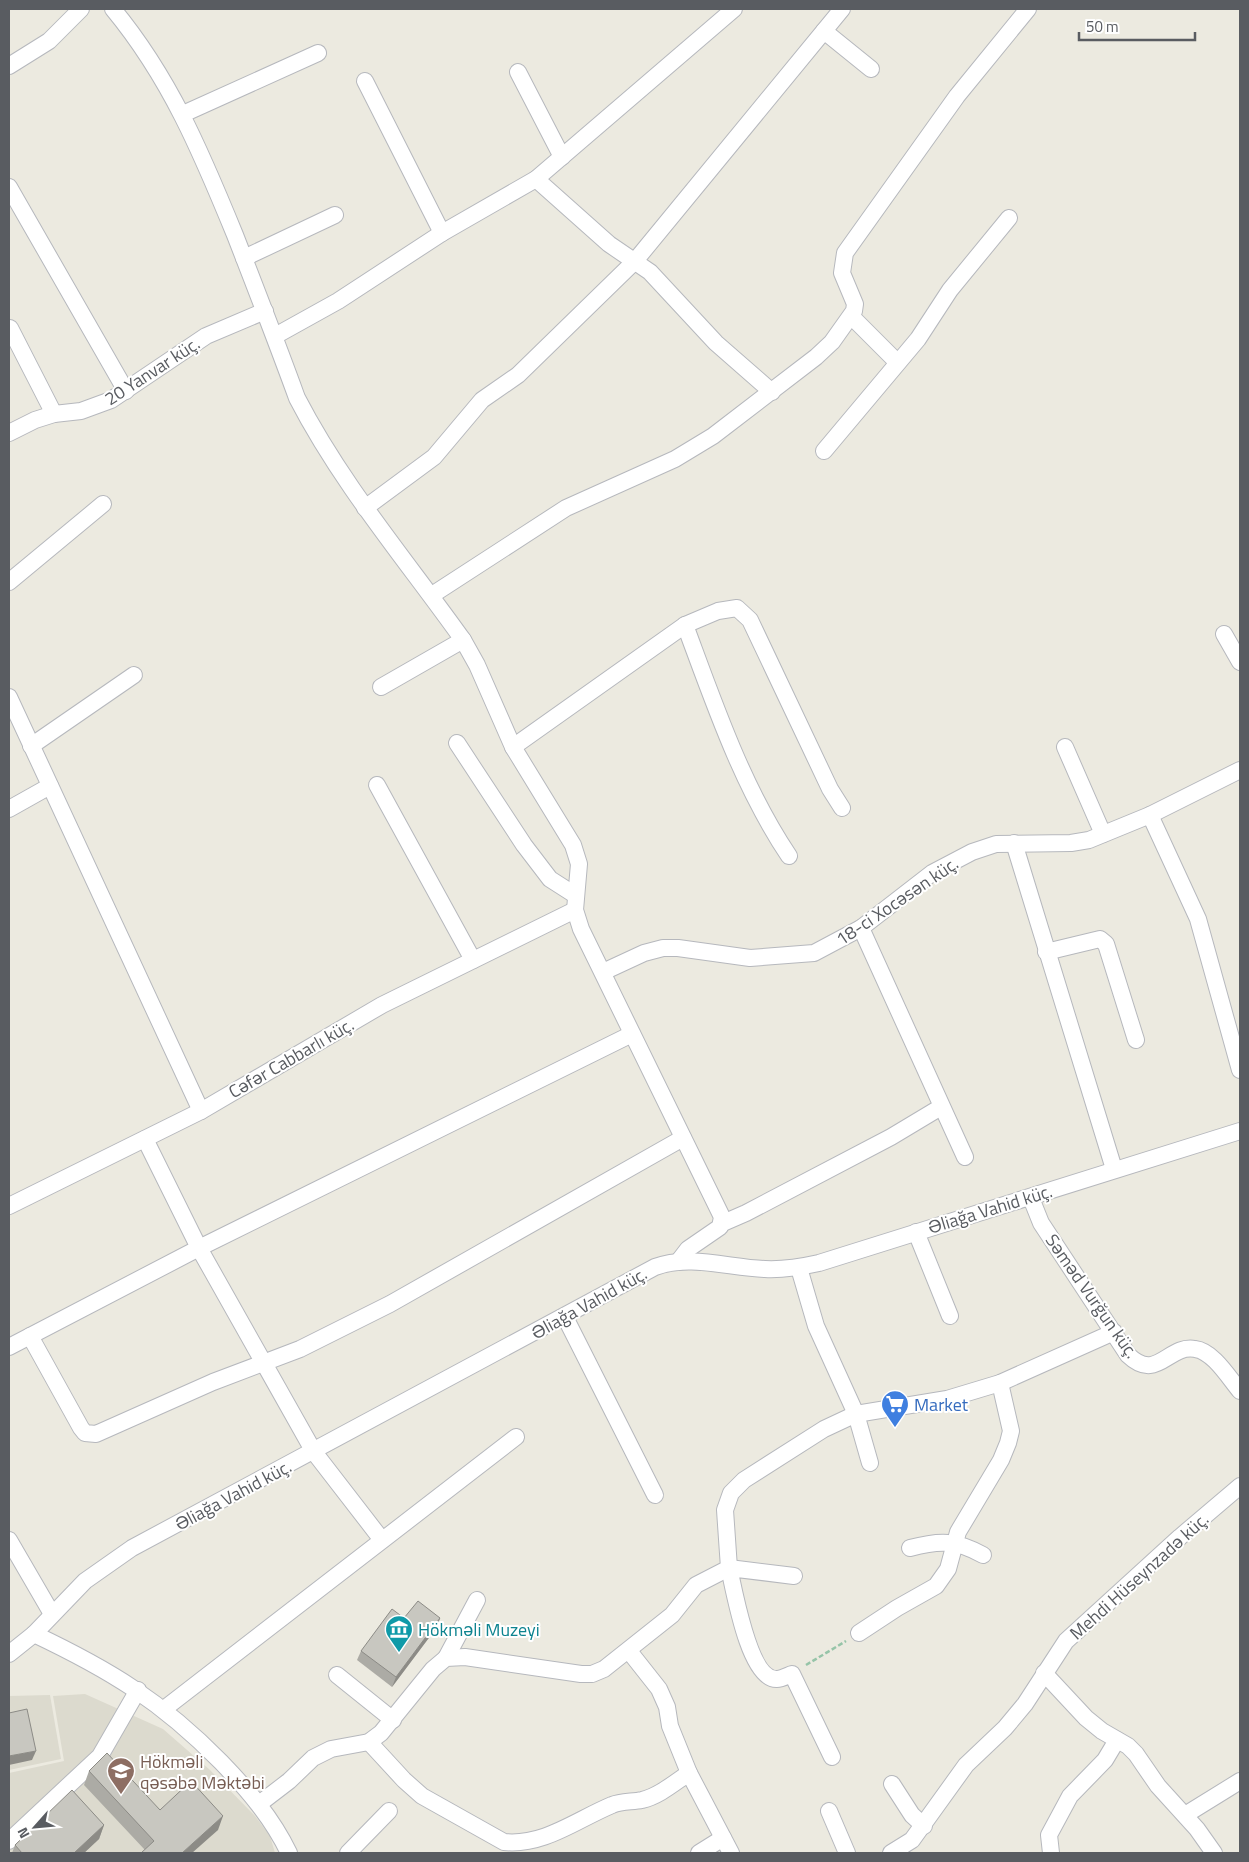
<svg xmlns="http://www.w3.org/2000/svg" width="1249" height="1862" font-family="'Titillium Web',sans-serif">
<rect width="100%" height="100%" fill="#eceae0"/>
<g fill="#dcdace">
<polygon points="85,1694 163,1729 210,1770 255,1816 270,1836 275,1853 9,1853 9,1773 64,1761 53,1696"/>
<polygon points="50,1695 61,1759 9,1770 9,1696"/>
</g>
<g fill="none" stroke-linecap="round" stroke-linejoin="round">
<g stroke="#b6b8bd" stroke-width="18">
<g id="minor">
<path d="M113 9C170 78 201 152 235 235 256 289 277 343 297 398 342 485 406 560 463 640L477 665 513 747 573 845 579 864 575 910 581 929 722 1217 720 1227 688 1249 678 1262"/>
<polyline points="824,31 871,69"/>
<polyline points="9,66 49,41 81,9"/>
<polyline points="518,72 562,157"/>
<polyline points="365,81 442,233"/>
<polyline points="183,114 318,53"/>
<polyline points="536,179 609,244 650,272 716,343 772,392"/>
<polyline points="9,187 126,391"/>
<polyline points="244,258 335,215"/>
<polyline points="852,317 897,362"/>
<polyline points="10,328 54,414"/>
<polyline points="275,336 338,301 442,233 536,179 734,9"/>
<polyline points="9,433 35,420 54,414 81,411 111,400 206,336 265,311"/>
<polyline points="824,451 918,339 950,290 1009,218"/>
<polyline points="365,508 434,457 482,400 518,375 635,261 842,9"/>
<polyline points="9,582 103,504"/>
<polyline points="432,595 566,508 675,459 713,436 816,357 832,342 854,311 855,304 842,273 845,253 957,96 1028,9"/>
<path d="M685 625C714 703 742 786 789 856"/>
<polyline points="1224,634 1240,662"/>
<polyline points="381,687 463,640"/>
<polyline points="9,697 201,1111"/>
<polyline points="457,743 524,845 550,879 575,895"/>
<polyline points="31,746 134,675"/>
<polyline points="513,747 685,625 718,611 737,608 750,620 830,789 842,808"/>
<polyline points="1065,747 1103,834"/>
<polyline points="377,785 473,960"/>
<polyline points="9,809 50,786"/>
<polyline points="1150,815 1198,919 1240,1070"/>
<polyline points="1014,843 1114,1169"/>
<polyline points="861,928 965,1157"/>
<polyline points="1046,952 1100,939 1106,944 1136,1040"/>
<polyline points="603,972 644,953 663,948 678,948 750,958 814,953 861,928 932,873 972,852 996,844 1071,843 1089,840 1150,815 1240,770"/>
<polyline points="145,1139 199,1248 314,1452 382,1540"/>
<path d="M1031 1198 1041 1223 1128 1355C1157 1383 1168 1344 1195 1349 1213 1351 1229 1378 1240 1391"/>
<polyline points="9,1206 201,1111 382,1005 575,910"/>
<polyline points="723,1223 746,1213 891,1137 941,1107"/>
<polyline points="916,1232 950,1316"/>
<polyline points="799,1268 816,1326 856,1414 870,1463"/>
<polyline points="565,1317 655,1495"/>
<polyline points="30,1336 81,1428 85,1433 96,1434 213,1382 300,1349 390,1304 683,1138"/>
<polyline points="9,1347 199,1248 632,1034"/>
<polyline points="9,1540 52,1614"/>
<path d="M910 1548C940 1540 956 1540 983 1555"/>
<path d="M794 1576 729 1568C734 1589 749 1680 777 1679 781 1679 787 1676 792 1674L832 1757"/>
<polyline points="859,1633 897,1608 936,1586 948,1569 958,1532 1001,1460 1008,1443 1011,1431 1000,1383"/>
<path d="M34 1634C110 1670 161 1701 221 1762 248 1790 272 1818 289 1853"/>
<polyline points="629,1651 659,1689 667,1707 670,1726 689,1773 731,1853"/>
<path d="M9 1654 34 1634 85 1581 132 1548 655 1267C689 1254 730 1268 765 1269 784 1270 801 1267 819 1263L1240 1131"/>
<polyline points="446,1658 477,1600"/>
<polyline points="1044,1673 1086,1718 1102,1731 1128,1746 1136,1754 1158,1786 1197,1829 1214,1853"/>
<polyline points="337,1675 393,1720"/>
<polyline points="164,1709 516,1437"/>
<path d="M369 1742 404 1780 422 1796 504 1842C544 1846 576 1820 612 1805 621 1801 632 1802 642 1800 659 1796 674 1783 689 1773"/>
<polyline points="892,1784 912,1815 924,1826"/>
<polyline points="259,1804 289,1781 313,1758 331,1749 369,1742 381,1733 433,1669 446,1658 465,1657 581,1674 592,1674 604,1669 672,1615 696,1585 729,1568 725,1510 731,1493 744,1480 824,1429 856,1414 947,1399 1000,1383 1114,1332"/>
<polyline points="829,1811 847,1853"/>
<polyline points="1185,1815 1240,1781"/>
<polyline points="9,1841 100,1756 138,1690"/>
<polyline points="348,1853 389,1811"/>
<polyline points="699,1853 723,1838"/>
<polyline points="891,1853 912,1840 966,1765 1005,1728 1025,1704 1066,1641 1180,1537 1240,1486"/>
<polyline points="1051,1853 1049,1835 1070,1796 1105,1760 1117,1740"/>
</g>
</g>
<polyline stroke="#96c4a8" stroke-width="2.5" stroke-dasharray="5 2.5" stroke-linecap="butt" points="806,1665 846,1641"/>
<use href="#minor" stroke="#fff" stroke-width="16"/>
</g>
<g fill="#acaba5">
<polygon points="404,1618 440,1618 437,1627 392,1687 357,1660 361,1651"/>
<polygon points="89,1771 160,1810 218,1830 145,1850 84,1785"/>
<polygon points="104,1825 99,1839 84,1853 12,1853 15,1845"/>
</g>
<g fill="#8c8b86">
<polygon points="440,1618 437,1627 392,1687 396,1677"/>
<polygon points="36,1751 32,1760 9,1765 9,1756"/>
<polygon points="223,1816 218,1830 192,1853 182,1853"/>
<polygon points="104,1825 99,1839 84,1853 74,1853"/>
</g>
<g fill="#c8c7c0" stroke="#8c8b86">
<polygon points="418,1601 440,1618 396,1677 361,1651 392,1609 404,1618"/>
<polygon points="27,1709 36,1751 9,1756 9,1713"/>
<polygon points="107,1753 160,1810 191,1781 223,1816 182,1853 141,1853 154,1841 89,1771"/>
<polygon points="72,1790 104,1825 74,1853 22,1853 15,1845"/>
</g>
<defs>
<g id="supermarket-pin" transform="scale(1.4375)"><path d="M0 17L-7.5 6A9.5 9.5 0 1 1 7.5 6Z" fill="#3f7fe0" stroke="#fff"/><path d="M-6-5.5h2.5l.6 2H6L4.5 2H-2.5L-4.4-4H-6ZM-1.5 3.2a1.3 1.3 0 1 0 .1 0ZM3 3.2a1.3 1.3 0 1 0 .1 0Z" fill="#fff"/></g>
<g id="museum-pin" transform="scale(1.4375)"><path d="M0 17L-7.5 6A9.5 9.5 0 1 1 7.5 6Z" fill="#0f9aa8" stroke="#fff"/><path d="M0-6L6-3V-2H-6V-3ZM-5-1h2V3h-2ZM-1-1h2V3h-2ZM3-1h2V3H3ZM-6 4H6V6H-6Z" fill="#fff"/></g>
<g id="school-pin" transform="scale(1.4375)"><path d="M0 17L-7.5 6A9.5 9.5 0 1 1 7.5 6Z" fill="#8d6e63" stroke="#fff"/><path d="M0-5L7-2L0 1L-7-2ZM-4 1L0 2.5L4 1V4Q0 6-4 4Z" fill="#fff"/></g>
</defs>
<g fill-rule="evenodd">
<use href="#supermarket-pin" x="895" y="1404"/>
<use href="#museum-pin" x="399" y="1629"/>
<use href="#school-pin" x="121" y="1771"/>
</g>
<g text-anchor="middle" dominant-baseline="central" stroke-width="4" stroke-linejoin="round" paint-order="stroke">
<g font-size="18" fill="#595c61" stroke="#fff">
<text transform="translate(152 371) rotate(-33)">20 Yanvar küç.</text>
<text transform="translate(897 901) rotate(-34)">18-ci Xocəsən küç.</text>
<text transform="translate(291 1058) rotate(-30)">Cəfər Cabbarlı küç.</text>
<text transform="translate(990 1209) rotate(-17)">Əliağa Vahid küç.</text>
<text transform="translate(1092 1296) rotate(55)">Səməd Vurğun küç.</text>
<text transform="translate(589 1303) rotate(-29)">Əliağa Vahid küç.</text>
<text transform="translate(233 1495) rotate(-28)">Əliağa Vahid küç.</text>
<text transform="translate(1139 1576) rotate(-42)">Mehdi Hüseynzadə küç.</text>
</g>
<g font-size="18" fill="#366cbe" stroke="#fff" text-anchor="start">
<text x="914" y="1404">Market</text>
</g>
<g font-size="18" fill="#0d838f" stroke="#fff" text-anchor="start">
<text x="418" y="1629">Hökməli Muzeyi</text>
</g>
<g font-size="18" fill="#785e54" stroke="#fff" text-anchor="start">
<text x="140" y="1761">Hökməli<tspan x="140" dy="21">qəsəbə Məktəbi</tspan></text>
</g>
</g>
<rect width="1249" height="1862" fill="none" stroke="#595c61" stroke-width="20"/>
<g transform="translate(35 1827) rotate(243)" stroke="#ffffff" stroke-width="4" paint-order="stroke">
<path d="M0-4L9 19L0 12L-9 19Z" fill="#595c61"/>
<text y="-8" font-size="14" font-weight="bold" text-anchor="middle" fill="#595c61">N</text>
</g>
<path d="M1079 32v8h116v-8" fill="none" stroke="#595c61" stroke-width="2.5"/>
<text x="1086" y="32" font-size="15" fill="#595c61" stroke="#ffffff" stroke-width="4" paint-order="stroke">50 m</text>
</svg>
